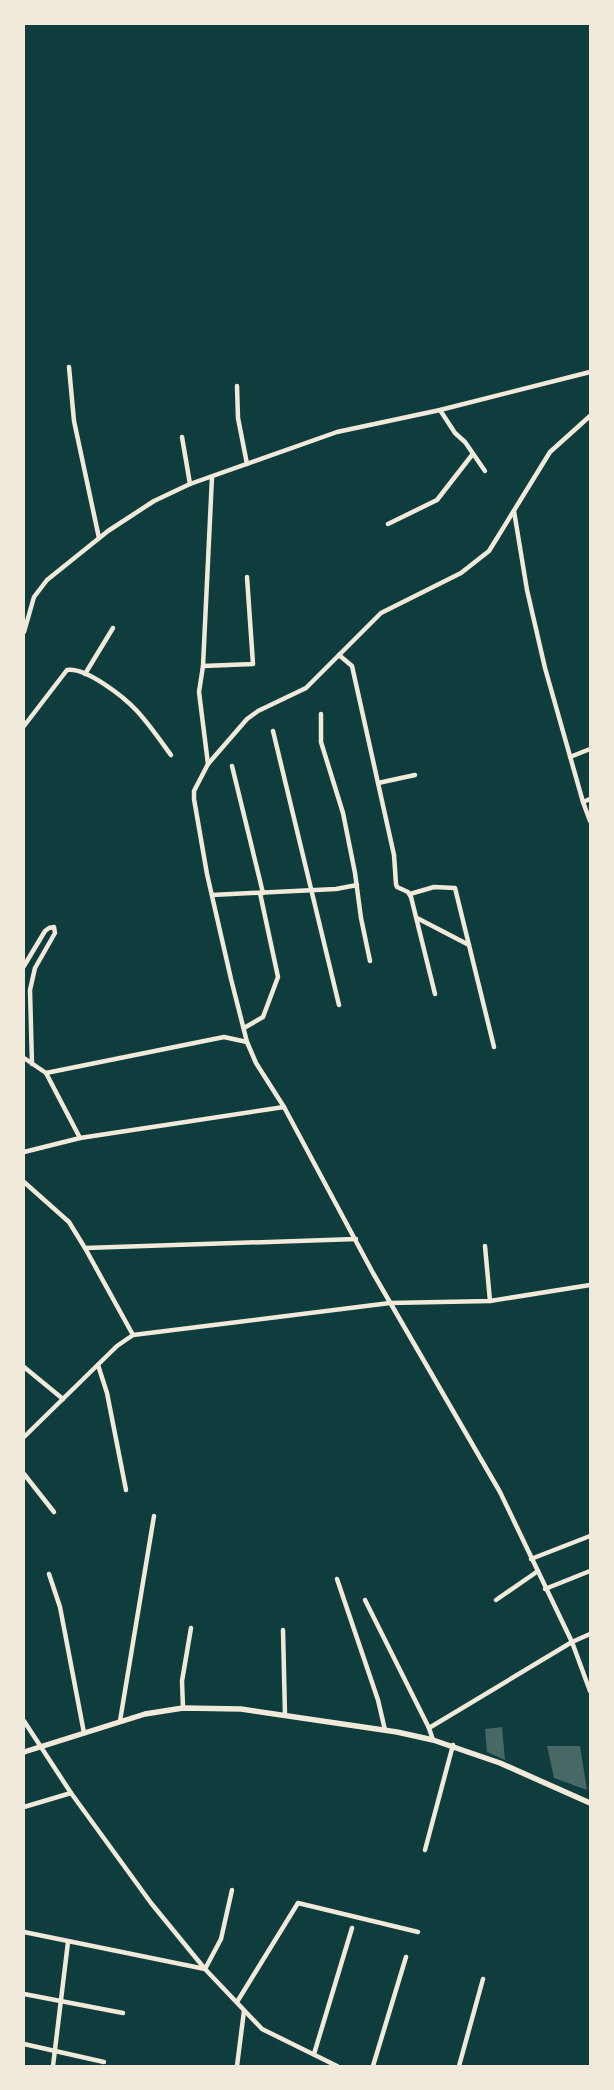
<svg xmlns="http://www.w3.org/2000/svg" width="614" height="2090" font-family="'Source Sans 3',sans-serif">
<rect width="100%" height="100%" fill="#0f3d3e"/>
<g fill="#486865">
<polygon points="502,1727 505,1760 487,1752 485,1729"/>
<polygon points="547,1746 580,1746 587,1790 554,1778"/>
</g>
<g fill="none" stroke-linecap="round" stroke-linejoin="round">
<g stroke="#f1e9da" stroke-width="4.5">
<polyline points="69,367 74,421 99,538"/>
<polyline points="237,386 238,418 247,464"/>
<polyline points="440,410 455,433 465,442 485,471"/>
<polyline points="590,416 550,452 489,551 461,573 381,613 306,688 258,711 247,719 208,764 194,791 194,799 207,874 231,979 247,1042 256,1063 284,1107 373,1273 500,1492 572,1642 590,1691"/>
<polyline points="182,437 190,484"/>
<polyline points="514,511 527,590 545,668 583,802 590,821"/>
<polyline points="388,524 437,500 472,455"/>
<polyline points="24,632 34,597 47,580 108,531 154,501 190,484 337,432 440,410 590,372"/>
<polyline points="339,655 352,666 394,855 396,884 397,887 408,892 411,897 435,994"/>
<polyline points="203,666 253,664 247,577"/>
<polyline points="85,674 113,628"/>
<polyline points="321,714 321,742 343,813 355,873 361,918 370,961"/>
<path d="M24 726 67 670C86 667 124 697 137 711 149 724 160 740 171 755"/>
<polyline points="273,731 339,1005"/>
<polyline points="570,757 590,749"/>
<polyline points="208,764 199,692 203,666 212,477"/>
<polyline points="232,766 263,893"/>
<polyline points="378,783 415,775"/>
<polyline points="583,802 590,799"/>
<polyline points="410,894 434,887 455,888 494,1047"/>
<polyline points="212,895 336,889 357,885"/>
<polyline points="417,918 469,945"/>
<polyline points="24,966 45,931 49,928 54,927 55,933 35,968 30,990 32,1064"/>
<polyline points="244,1028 263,1017 278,977 260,893"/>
<polyline points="24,1058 46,1073 80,1138"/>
<polyline points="46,1073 224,1037 247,1042"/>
<polyline points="24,1152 80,1138 284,1107"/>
<polyline points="24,1182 69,1222 85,1248 133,1335"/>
<polyline points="485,1246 490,1301"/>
<polyline points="85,1248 356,1239"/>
<polyline points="98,1365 107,1393 126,1490"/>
<polyline points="24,1367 63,1399"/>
<polyline points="24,1437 117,1346 133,1335 390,1303 490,1301 590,1285"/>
<polyline points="24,1474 54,1512"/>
<polyline points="531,1559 590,1536"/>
<polyline points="49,1574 60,1607 84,1733"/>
<polyline points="337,1579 378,1700 385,1730"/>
<polyline points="545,1589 590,1571"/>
<polyline points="365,1600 429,1728"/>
<polyline points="496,1600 538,1571"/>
<polyline points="283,1630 285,1715"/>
<polyline points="183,1708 182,1681 191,1628"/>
<polyline points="24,1721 71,1793 151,1903 205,1969 262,2029 337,2066"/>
<polyline points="120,1721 154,1516"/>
<polyline points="433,1740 429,1728 572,1642 590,1634"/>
<polyline points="24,1807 71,1793"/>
<polyline points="425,1850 453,1745"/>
<polyline points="24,1932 205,1969 221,1939 232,1890"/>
<polyline points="24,1994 123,2013"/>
<polyline points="237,2002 298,1903 418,1932"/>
<polyline points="24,2044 104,2062"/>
<polyline points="314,2054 352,1928"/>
<polyline points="53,2066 68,1942"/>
<polyline points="237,2066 244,2011"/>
<polyline points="373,2066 406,1957"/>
<polyline points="459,2066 483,1979"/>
</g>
<polyline stroke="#f1e9da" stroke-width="5.5" points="24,1752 145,1714 183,1708 241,1709 397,1732 433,1740 500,1763 590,1803"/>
</g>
<rect width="614" height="2090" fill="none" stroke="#f1e9da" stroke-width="50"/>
</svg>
